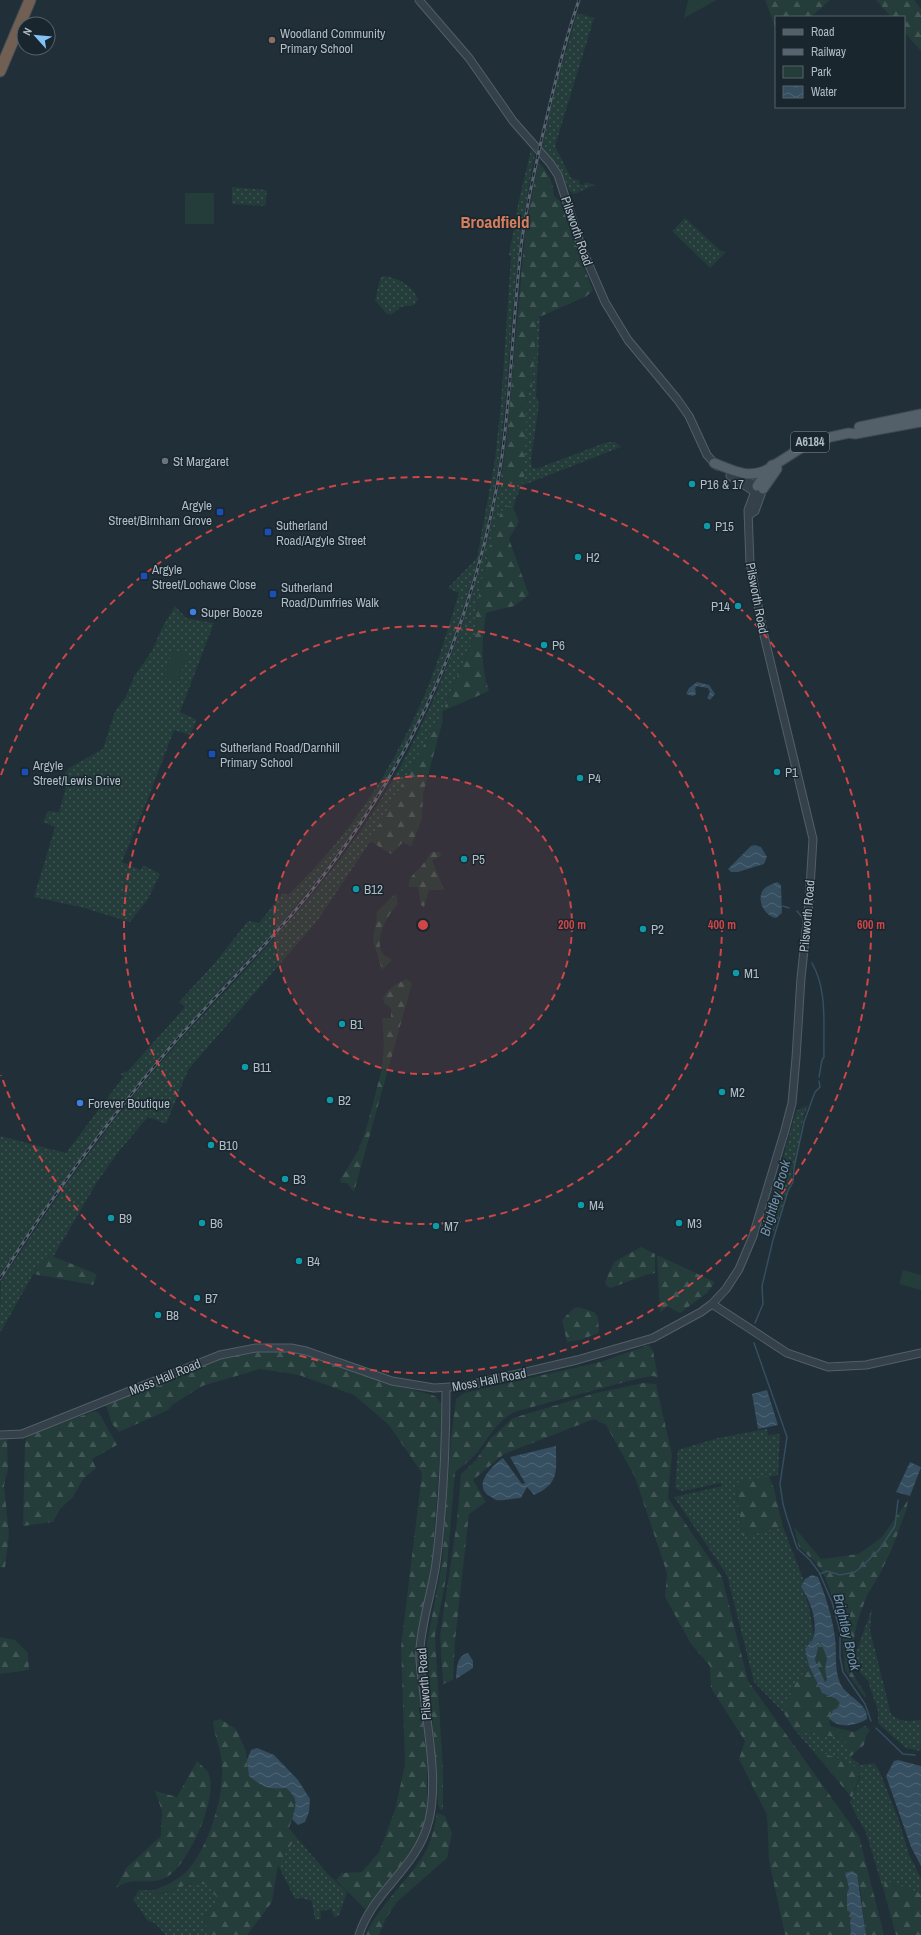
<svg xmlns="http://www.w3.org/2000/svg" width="921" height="1935" font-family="'Archivo Narrow',sans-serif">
<defs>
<pattern id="green-dots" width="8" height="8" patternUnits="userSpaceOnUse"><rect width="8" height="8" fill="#243c3a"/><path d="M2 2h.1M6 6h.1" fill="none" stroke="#415655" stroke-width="1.8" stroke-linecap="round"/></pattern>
<pattern id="forest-firs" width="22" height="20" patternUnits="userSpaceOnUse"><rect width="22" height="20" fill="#243c3a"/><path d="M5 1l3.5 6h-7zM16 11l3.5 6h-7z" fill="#415655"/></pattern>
<pattern id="water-waves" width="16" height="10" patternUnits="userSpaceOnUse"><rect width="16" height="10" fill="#354e60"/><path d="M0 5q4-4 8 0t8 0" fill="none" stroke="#506675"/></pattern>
</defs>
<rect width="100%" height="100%" fill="#212f39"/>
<g fill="url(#green-dots)">
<path d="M577 13 594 18 555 146 571 178 580 181 579 184 584 185 585 182 595 185 574 194 569 191C564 174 554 161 541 150L556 85Z"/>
<path d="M531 150 535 154C526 198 519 243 515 288 509 345 507 403 499 460 491 515 477 570 459 622 428 712 380 800 321 875 271 939 212 996 159 1058 101 1127 48 1199 0 1276V1136L66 1153 124 1076 120 1074 128 1071 185 1007 179 1002 214 964 248 921 259 923 283 893 288 895C299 884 310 873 320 862 359 819 392 766 416 714 435 675 446 634 459 593L448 588 477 558 495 459 501 404 511 257 509 255 519 200Z"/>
<polygon points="232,187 267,190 265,206 232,204"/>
<polygon points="685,218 721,251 726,252 710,268 672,231"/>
<path d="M383 276C397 277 414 286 418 300L414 305 401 307 391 315 387 314 375 301 380 279Z"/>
<path d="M537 318H540L536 396 539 404 531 460 532 467 536 469 607 442H615L621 447 521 486 513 507 508 506 501 512 494 530 480 589 476 615 477 630 442 713 368 845 317 921 188 1070 166 1124 148 1117 119 1151 99 1179 53 1257 36 1269 0 1333C0 1322 0 1292 1 1283 3 1276 10 1268 14 1262 30 1236 48 1211 65 1186 96 1144 127 1102 161 1062 227 986 301 917 359 833 432 729 474 607 500 484L509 486 525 432 527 393 532 387Z"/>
<polygon points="175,606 186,618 214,623 180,712 197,720 190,735 174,730 151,791 122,862 141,870 143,865 160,874 148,899 130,922 81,907 34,897 55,827 43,822 48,811 59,812 66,787 59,780 69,768 103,749 115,711 125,698 135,675 152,651 162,628"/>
<path d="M808 1105C801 1121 800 1137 797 1155 795 1163 790 1171 792 1179L774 1231 761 1227 778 1176 796 1111Z"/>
<polygon points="767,1429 768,1435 780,1434 778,1475 735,1484 743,1536 783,1527 804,1581 801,1587 809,1606 814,1637 805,1649 809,1666 795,1684 783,1712 754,1682 727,1575 674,1497 722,1486 721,1483 683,1491 678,1490 675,1487 678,1450 718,1438"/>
<path d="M872 1608 870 1630 891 1714C899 1723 910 1721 921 1720V1751L906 1748 878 1723V1711L868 1681 857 1669 856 1653Z"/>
<polygon points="794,1729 845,1739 850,1757 861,1765 874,1763 879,1770 898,1818 909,1854 921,1879 921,1895 918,1892 884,1881 885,1895 866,1833 850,1803 860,1777 844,1760 812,1750"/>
<polygon points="296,1837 328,1874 347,1892 339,1916 334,1917 331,1909 320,1911 321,1919 315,1920 312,1901 300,1898 295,1899 278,1865"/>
<polygon points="196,1882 209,1886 218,1899 204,1917 207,1935 166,1935 155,1923 148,1921 133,1899 139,1890 154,1890 157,1895"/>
</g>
<g fill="url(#forest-firs)">
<polygon points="765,0 830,0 811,17 776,17 776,29"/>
<polygon points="876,0 914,0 921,9 921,51 904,32 904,17 891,17"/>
<path d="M538 162C547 169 554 184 554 196L560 201 593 291 585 297 537 318 532 387 527 393 524 482 510 484 509 486 500 484 506 445 525 234Z"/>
<path d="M508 506 513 507 519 522 509 539 529 595 514 606 486 613C482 642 480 663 489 691L443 711 477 630 476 615 480 589 494 530 501 512Z"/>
<polygon points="442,713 443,720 423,794 422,818 411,847 403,842 391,854 370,841"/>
<path d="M433 852H440L441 856 432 860 444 890H429L424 907 421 905 418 887H409C408 875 417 873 423 864 426 861 428 857 430 853Z"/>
<path d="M394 895H396L398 904C388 913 372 942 384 955 386 957 390 958 392 960L382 970 373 940C374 930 377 922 377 912Z"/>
<path d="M407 979 412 983 354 1192 347 1183H341L340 1180 358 1151 367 1126 382 1068 384 1043 382 1018H391V1008L385 1004 383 999C387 988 397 983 407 979Z"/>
<polygon points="641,1247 655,1254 655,1273 645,1275 611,1288 606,1286 605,1282 614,1262"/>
<polygon points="47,1254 97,1274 93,1285 33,1274"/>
<polygon points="657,1255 715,1282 707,1293 680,1313 667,1306 660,1313"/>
<polygon points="578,1307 594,1312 598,1317 599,1333 580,1340 567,1342 562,1320 574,1308"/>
<path d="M649 1345 653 1351 658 1377 652 1376 636 1379 514 1412C495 1423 488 1440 474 1456 468 1462 462 1467 455 1472L446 1578 435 1636 443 1772V1810H441L438 1805 436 1762 426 1648 442 1563 451 1438 456 1399 464 1393 600 1362Z"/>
<polygon points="281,1350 319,1358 370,1377 435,1396 442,1404 443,1417 432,1562 417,1642 417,1661 427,1762 427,1810 423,1830 418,1843 399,1869 365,1909 336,1880 342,1873 362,1872 379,1852 395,1810 405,1765 401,1647 422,1473 389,1425 354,1395 299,1375 260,1369 202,1386 172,1405 168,1410 119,1432 112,1424 106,1405 228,1356 247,1352"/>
<path d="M643 1383 656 1384 672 1455 668 1498 722 1577 748 1681 859 1836 884 1935H866L860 1887 845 1878C849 1884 850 1887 847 1893L853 1913 850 1921 851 1935H785L769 1861 767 1815 739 1759 745 1741 711 1688 710 1666 691 1644 665 1597 667 1573 635 1477 606 1425 594 1419 504 1454 473 1480 486 1502 469 1514 455 1641 453 1680 443 1684 440 1636 457 1521 461 1474 476 1460 491 1438 513 1418 596 1393Z"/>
<polygon points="95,1411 99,1413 117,1445 92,1459 96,1468 83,1479 73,1497 60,1509 53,1522 23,1526 25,1440 30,1435"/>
<polygon points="0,1439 7,1439 8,1470 4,1485 9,1534 5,1568 0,1567"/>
<polygon points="769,1476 774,1489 783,1527 743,1536 735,1483"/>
<polygon points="908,1500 906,1511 893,1546 879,1576 867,1595 857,1623 852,1649 851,1671 866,1695 865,1698 845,1670 842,1631 835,1603 824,1575 816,1563 799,1547 794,1527 821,1559 859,1554 882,1537"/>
<polygon points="0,1637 15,1640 28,1653 29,1670 0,1674"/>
<polygon points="820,1641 827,1658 825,1669 827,1681 824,1682 815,1660"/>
<path d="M809 1666 822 1693 836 1699 840 1703 839 1707C830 1711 829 1716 830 1726L854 1732 865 1726 870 1730 866 1736 864 1745 850 1757 845 1739 794 1729 783 1712 795 1684Z"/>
<path d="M220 1719 236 1729 246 1751 249 1776 277 1789 286 1788C301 1801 295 1811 289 1828L296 1837 278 1865 272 1902 247 1935H207L204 1917 218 1899 209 1886 196 1882 156 1895 154 1890C167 1885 176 1881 186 1872 209 1848 227 1790 221 1757 219 1745 214 1734 213 1721Z"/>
<polygon points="812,1750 844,1760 861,1770 852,1798"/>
<path d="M197 1761C200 1764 205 1768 208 1772 220 1794 189 1864 168 1876 150 1888 134 1874 116 1888L126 1868 161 1836 162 1811 155 1791 177 1797Z"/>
<path d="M437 1813 445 1816 452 1833 447 1858 397 1902 386 1918 379 1935H366C380 1902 410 1881 427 1849 432 1838 435 1825 437 1813Z"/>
<polygon points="884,1880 918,1892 921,1895 921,1935 896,1935 885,1895"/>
</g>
<g fill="#243c3a">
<polygon points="688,0 717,0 684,18"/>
<rect x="185" y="193" width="29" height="31"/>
<polygon points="173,650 188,655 177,683 163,677"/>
<polygon points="903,1270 921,1275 921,1290 899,1284"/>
</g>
<g fill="url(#water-waves)" fill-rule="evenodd">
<polygon points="697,682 709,685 715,694 710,700 707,698 710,692 708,688 697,686 695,688 696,694 693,696 686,694 689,688"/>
<polygon points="755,845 761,847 767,857 764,864 738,872 731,872 728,869 751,846"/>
<path d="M777 882 781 885 782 913 776 918C765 916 756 901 763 890 766 886 773 884 777 882Z"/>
<polygon points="767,1390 778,1425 758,1429 752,1394"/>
<path d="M556 1446C556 1471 560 1483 534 1495L527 1487 521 1498C514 1498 503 1501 496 1500 494 1499 490 1496 488 1495 473 1484 493 1465 503 1458L522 1484 525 1483 510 1457Z"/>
<polygon points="910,1462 921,1467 910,1496 896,1492"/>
<path d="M812 1575 818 1577C826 1597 832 1616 835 1637 837 1652 834 1668 840 1683 845 1696 869 1703 867 1719 857 1726 837 1729 829 1718L833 1710 839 1707 840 1703 836 1699 822 1693 809 1666 805 1649C808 1645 813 1640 814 1636 817 1618 810 1601 801 1587L805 1579ZM820 1641 827 1658 825 1669 827 1680 825 1682 815 1660Z"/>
<path d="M468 1653 473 1661V1668L456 1679C457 1669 456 1656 468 1653Z"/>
<path d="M257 1748 274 1755 298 1780 310 1799 309 1812 305 1822 298 1825 292 1819C296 1805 299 1799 286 1788 268 1790 263 1787 249 1776L247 1760 251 1750Z"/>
<polygon points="898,1760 921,1766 921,1866 911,1847 886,1776 894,1761"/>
<polygon points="852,1871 857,1874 866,1935 851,1935 850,1921 852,1914 847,1910 847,1893 849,1888 845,1873"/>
</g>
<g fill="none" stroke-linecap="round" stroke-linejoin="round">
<g stroke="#354e60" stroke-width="1.5">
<polyline points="783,906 789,908"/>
<polyline points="797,911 802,917"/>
<path d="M812 963C828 991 823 1026 824 1057L822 1060 819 1077"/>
<polyline points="755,1323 763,1304 762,1286 773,1240 788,1191 793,1182 794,1168 804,1122 815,1092 820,1087 819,1081"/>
<polyline points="754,1343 787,1437 780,1484 783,1504 787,1518 797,1548 810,1560 819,1572 832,1602 840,1631 840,1657 843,1672 865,1704 871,1721"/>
<polyline points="820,1574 827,1571 840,1575 855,1572 860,1568 879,1550 895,1526 898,1500"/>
<polyline points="876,1728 903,1754 915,1755"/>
</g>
<g stroke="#535f67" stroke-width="9">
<g id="minor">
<polyline points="419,0 469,58 513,121 550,163 558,175 582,249 605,302 628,340 677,399 689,416 707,455 717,466"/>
<polyline points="732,473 763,489 755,511 749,515"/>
<polyline points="730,476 758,494"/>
<polyline points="712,1304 787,1353 828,1367 866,1365 921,1353"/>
<polyline points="0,1435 22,1434 220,1355 256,1348 291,1348 306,1351 392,1381 434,1388 465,1386 577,1360 653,1338 701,1312 712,1304 726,1289 739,1269 753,1236 785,1130 792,1103 796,1058 801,978 809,903 813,839 762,627 750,563 748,510 757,486"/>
<path d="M359 1935C373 1890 418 1868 429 1820 438 1782 428 1733 424 1694 422 1679 419 1664 420 1649 422 1620 432 1592 436 1563 443 1506 446 1446 446 1388"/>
</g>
</g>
<g stroke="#3e4a53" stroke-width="11">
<g id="major">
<polyline points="859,427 921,414"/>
<path d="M714 463C732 470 749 480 768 469"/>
<polyline points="757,486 772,465 776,464 812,441 849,433 855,434 921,422"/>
<polyline points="763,489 777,469 776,464"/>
</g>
</g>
<g stroke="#404c54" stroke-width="13">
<polyline id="highway" points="0,71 30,0"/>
</g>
<use href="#minor" stroke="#35414a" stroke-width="7"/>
<use href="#major" stroke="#53606a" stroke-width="9"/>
<use href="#highway" stroke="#705f52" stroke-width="11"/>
<g stroke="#576571" stroke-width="3">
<path id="rail" d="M0 1279C50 1198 106 1123 167 1051 208 1003 253 959 294 912 359 835 413 746 450 652 474 589 492 523 502 456 512 384 513 311 522 239 528 196 538 154 548 112 557 74 566 37 579 0"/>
</g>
<use href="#rail" stroke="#1a262e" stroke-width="1.5" stroke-dasharray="4.5" stroke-linecap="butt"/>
</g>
<circle cx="423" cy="925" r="149" fill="#ce4648" fill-opacity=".12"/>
<g fill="none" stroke="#ce4648" stroke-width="2" stroke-dasharray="7 5">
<circle cx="423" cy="925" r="149"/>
<circle cx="423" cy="925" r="299"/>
<path d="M1 775A448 448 0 1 1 1 1075"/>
</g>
<circle fill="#8d6e63" stroke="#1a262e" stroke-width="1.5" cx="272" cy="40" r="4"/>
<circle fill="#6b7280" stroke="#1a262e" stroke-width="1.5" cx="165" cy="461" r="4"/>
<g fill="#0f9aa8" stroke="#1a262e" stroke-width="1.5">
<circle cx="692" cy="484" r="4"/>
<circle cx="707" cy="526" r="4"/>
<circle cx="578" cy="557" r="4"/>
<circle cx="738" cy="606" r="4"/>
<circle cx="544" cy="645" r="4"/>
<circle cx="777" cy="772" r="4"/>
<circle cx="580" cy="778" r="4"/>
<circle cx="464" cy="859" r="4"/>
<circle cx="356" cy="889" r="4"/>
<circle cx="643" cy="929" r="4"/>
<circle cx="736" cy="973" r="4"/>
<circle cx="342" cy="1024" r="4"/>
<circle cx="245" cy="1067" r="4"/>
<circle cx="722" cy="1092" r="4"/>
<circle cx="330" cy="1100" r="4"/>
<circle cx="211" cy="1145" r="4"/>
<circle cx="285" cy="1179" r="4"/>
<circle cx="581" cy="1205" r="4"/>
<circle cx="111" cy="1218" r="4"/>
<circle cx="202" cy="1223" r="4"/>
<circle cx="679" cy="1223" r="4"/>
<circle cx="436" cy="1226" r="4"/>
<circle cx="299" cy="1261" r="4"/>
<circle cx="197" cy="1298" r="4"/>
<circle cx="158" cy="1315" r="4"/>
</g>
<g fill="#1a4fb4" stroke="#1a262e" stroke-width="1.5">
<rect x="216" y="508" width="8" height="8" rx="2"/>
<rect x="264" y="528" width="8" height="8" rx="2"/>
<rect x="140" y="572" width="8" height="8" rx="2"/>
<rect x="269" y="590" width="8" height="8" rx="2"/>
<rect x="208" y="750" width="8" height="8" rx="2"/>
<rect x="21" y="768" width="8" height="8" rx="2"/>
</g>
<g fill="#3f7fe0" stroke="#1a262e" stroke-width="1.5">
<circle cx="193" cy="612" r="4"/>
<circle cx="80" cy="1103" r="4"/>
</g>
<g text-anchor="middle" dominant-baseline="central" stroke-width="3" stroke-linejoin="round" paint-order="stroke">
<rect fill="#1a262e" stroke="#838f98" stroke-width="1" x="791" y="432" width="38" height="20" rx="3"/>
<g font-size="12" font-weight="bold" fill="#b0bcc6">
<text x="810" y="442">A6184</text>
</g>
<g font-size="13" fill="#b0bcc6" stroke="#1a262e" text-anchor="start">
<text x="280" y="33">Woodland Community<tspan x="280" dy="15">Primary School</tspan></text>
<text x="173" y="461">St Margaret</text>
<text x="700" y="484">P16 &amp; 17</text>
<text x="212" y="505" text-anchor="end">Argyle<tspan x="212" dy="15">Street/Birnham Grove</tspan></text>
<text x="276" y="525">Sutherland<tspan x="276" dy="15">Road/Argyle Street</tspan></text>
<text x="715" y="526">P15</text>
<text x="586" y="557">H2</text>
<text x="152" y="569">Argyle<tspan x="152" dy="15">Street/Lochawe Close</tspan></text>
<text x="281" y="587">Sutherland<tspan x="281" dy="15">Road/Dumfries Walk</tspan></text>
<text x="730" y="606" text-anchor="end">P14</text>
<text x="201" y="612">Super Booze</text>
<text x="552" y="645">P6</text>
<text x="220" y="747">Sutherland Road/Darnhill<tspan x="220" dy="15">Primary School</tspan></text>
<text x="33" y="765">Argyle<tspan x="33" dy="15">Street/Lewis Drive</tspan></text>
<text x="785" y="772">P1</text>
<text x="588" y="778">P4</text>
<text x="472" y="859">P5</text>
<text x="364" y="889">B12</text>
<text x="651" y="929">P2</text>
<text x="744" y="973">M1</text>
<text x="350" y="1024">B1</text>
<text x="253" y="1067">B11</text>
<text x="730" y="1092">M2</text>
<text x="338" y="1100">B2</text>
<text x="88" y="1103">Forever Boutique</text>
<text x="219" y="1145">B10</text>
<text x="293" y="1179">B3</text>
<text x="589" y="1205">M4</text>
<text x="119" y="1218">B9</text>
<text x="210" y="1223">B6</text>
<text x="687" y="1223">M3</text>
<text x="444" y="1226">M7</text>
<text x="307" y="1261">B4</text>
<text x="205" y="1298">B7</text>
<text x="166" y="1315">B8</text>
</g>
<g font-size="13" fill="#b0bcc6" stroke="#1a262e">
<text transform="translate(577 231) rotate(71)">Pilsworth Road</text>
<text transform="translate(757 598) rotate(79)">Pilsworth Road</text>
<text transform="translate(807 916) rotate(-85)">Pilsworth Road</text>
<text transform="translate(165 1377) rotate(-22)">Moss Hall Road</text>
<text transform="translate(489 1380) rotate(-11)">Moss Hall Road</text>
<text transform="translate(424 1684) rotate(-94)">Pilsworth Road</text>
</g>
<g font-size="14" font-style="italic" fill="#7092aa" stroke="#1a262e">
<text transform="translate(775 1198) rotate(-74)">Brightley Brook</text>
<text transform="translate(847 1632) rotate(77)">Brightley Brook</text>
</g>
<g font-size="17" font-weight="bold" fill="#d37e5d" stroke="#1a262e">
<text x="495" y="221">Broadfield</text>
</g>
</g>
<circle cx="423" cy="925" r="6" fill="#ce4648" stroke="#1a262e" stroke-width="2"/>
<g font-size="12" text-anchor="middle" font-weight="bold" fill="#ce4648" stroke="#1a262e" stroke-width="3" stroke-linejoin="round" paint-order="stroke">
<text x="572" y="929">200 m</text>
<text x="722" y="929">400 m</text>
<text x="871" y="929">600 m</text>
</g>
<rect x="775" y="16" width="130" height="92" fill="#1a262e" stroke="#56626b"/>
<rect x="783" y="29" width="20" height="6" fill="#53606a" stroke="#56626b"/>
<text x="811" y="36" font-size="12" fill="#b0bcc6">Road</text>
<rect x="783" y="49" width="20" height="6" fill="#576571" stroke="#56626b"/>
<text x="811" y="56" font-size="12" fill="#b0bcc6">Railway</text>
<rect x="783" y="66" width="20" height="12" fill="#243c3a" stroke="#56626b"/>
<text x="811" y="76" font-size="12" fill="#b0bcc6">Park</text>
<rect x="783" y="86" width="20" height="12" fill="url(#water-waves)" stroke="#56626b"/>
<text x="811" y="96" font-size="12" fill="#b0bcc6">Water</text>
<g transform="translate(36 36) rotate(297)"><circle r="19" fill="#1a262e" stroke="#56626b"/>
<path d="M0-3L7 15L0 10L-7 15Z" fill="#83c2f7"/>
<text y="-6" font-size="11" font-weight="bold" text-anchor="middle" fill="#b0bcc6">N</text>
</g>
</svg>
